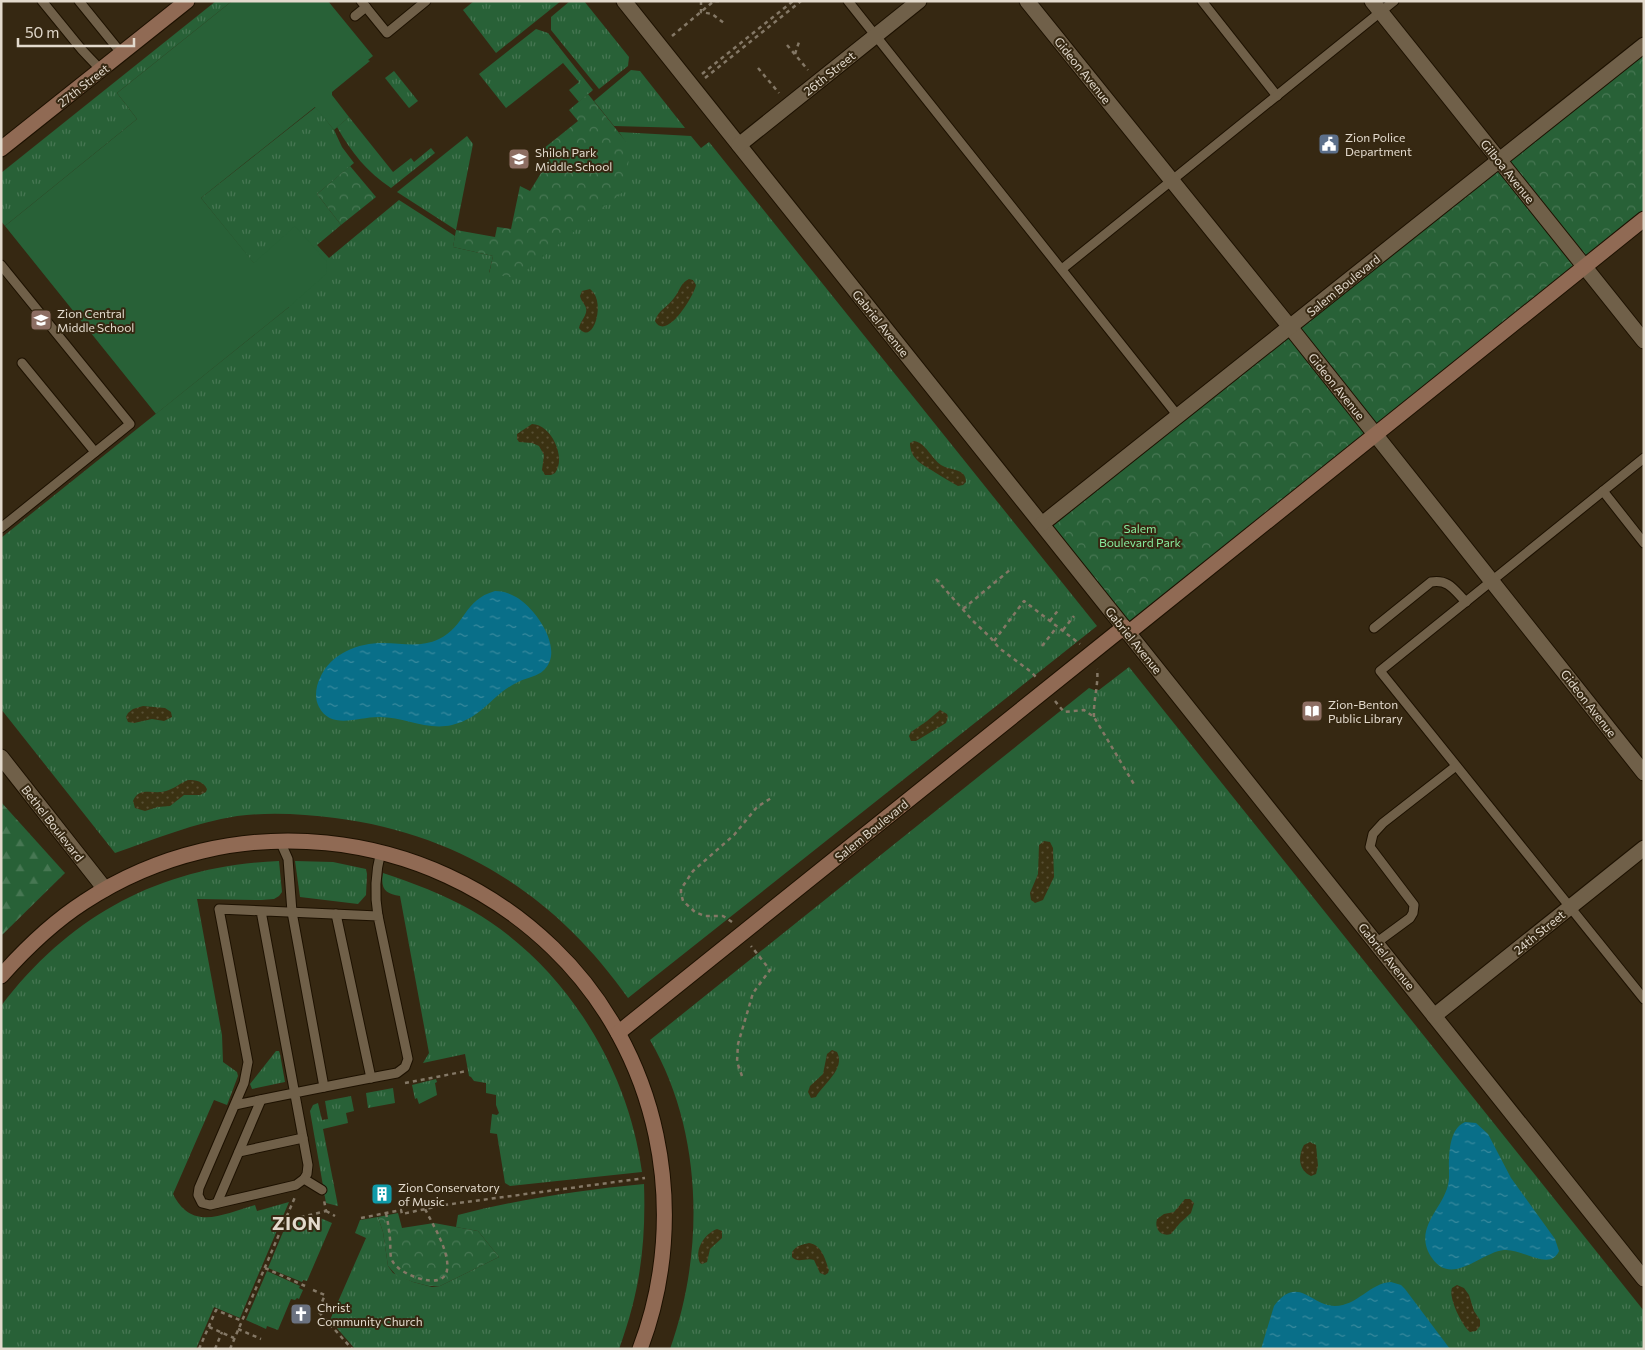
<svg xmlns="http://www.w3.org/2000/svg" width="1645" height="1350" font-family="Commissioner,sans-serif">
<defs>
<pattern id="grass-tufts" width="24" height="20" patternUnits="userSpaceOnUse" patternTransform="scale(1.25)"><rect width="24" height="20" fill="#286137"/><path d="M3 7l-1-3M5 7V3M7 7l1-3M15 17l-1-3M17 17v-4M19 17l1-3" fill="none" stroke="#477753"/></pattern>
<pattern id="forest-firs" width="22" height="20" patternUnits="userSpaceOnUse" patternTransform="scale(1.25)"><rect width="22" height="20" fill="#286137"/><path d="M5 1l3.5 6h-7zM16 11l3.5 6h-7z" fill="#477753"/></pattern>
<pattern id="sand-dots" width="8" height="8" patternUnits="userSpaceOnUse" patternTransform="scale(1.25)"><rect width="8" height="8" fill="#3b3212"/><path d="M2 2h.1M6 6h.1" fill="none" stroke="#574f33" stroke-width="1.8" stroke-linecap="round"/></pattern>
<pattern id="park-crowns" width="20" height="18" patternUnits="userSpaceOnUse" patternTransform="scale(1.25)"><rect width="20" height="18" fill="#286137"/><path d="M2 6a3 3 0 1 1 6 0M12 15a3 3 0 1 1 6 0" fill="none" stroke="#477753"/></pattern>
<pattern id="water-ripples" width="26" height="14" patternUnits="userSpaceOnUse" patternTransform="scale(1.25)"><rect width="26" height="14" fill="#096f89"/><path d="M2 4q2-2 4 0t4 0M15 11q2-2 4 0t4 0" fill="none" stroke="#398a9e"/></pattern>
</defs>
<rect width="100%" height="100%" fill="#362812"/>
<g fill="url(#grass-tufts)">
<polygon points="216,1 232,1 117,93 137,119 5,226 1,221 1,173"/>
<polygon points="474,1 561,1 496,53 463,10"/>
<polygon points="570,1 584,1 629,57 628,66 599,89 551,30 551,17"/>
<polygon points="536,29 548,33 593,90 579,102 569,90 579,82 563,63 506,108 479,74"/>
<polygon points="631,70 640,71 685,128 614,126 594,101"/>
<polygon points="394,71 418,101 409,108 385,78"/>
<path d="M316 107 334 130 342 147 354 163 317 194 341 225 317 245 329 258 399 200 455 236 453 247 493 256 489 273 627 144 619 132 691 136 701 148 709 142 1097 626 628 998C556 896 460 834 335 818 303 814 270 812 237 816 194 823 155 839 115 853L1 709V538L289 307 201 198Z"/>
<path d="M349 117 393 172 411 158 414 162 431 148 435 153 391 188C367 172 351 152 337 127Z"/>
<polygon points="467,136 473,144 456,230 397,192"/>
<path d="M1129 667 1644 1311V1349H670C705 1251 703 1131 650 1040L1089 688 1094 690H1099Z"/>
<path d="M279 861 282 892 279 896 274 899 261 900 197 899 222 1035 223 1062 237 1072 238 1076 227 1105 214 1100 173 1194C192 1232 223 1214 255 1205L257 1211 289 1202 240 1318 214 1307 196 1349H1V1006C72 913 163 866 279 861Z"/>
<polygon points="295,861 333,862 366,869 367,874 366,895 358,904 300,897"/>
<path d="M383 873C413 883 443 894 471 910 564 963 628 1067 642 1172L510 1186 505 1183 497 1134 490 1133 492 1114 497 1115 499 1113 496 1105V1095L486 1093V1083L474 1081 471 1077 469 1076 465 1054 423 1063 429 1053 400 896C386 894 380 889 383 873Z"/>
<polygon points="276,1051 279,1051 280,1054 285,1082 252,1089 250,1084"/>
<polygon points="436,1079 437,1082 435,1083 437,1095 419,1104 417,1098 415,1099 412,1085"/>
<polygon points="393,1088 395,1103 368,1108 366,1093"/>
<polygon points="351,1096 354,1111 346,1113 348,1123 323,1129 338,1206 326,1203 310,1111 313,1105 318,1103 322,1120 328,1119 325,1101"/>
<path d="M644 1184C646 1244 640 1292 619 1349H355L330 1320 366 1238 355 1233 360 1220 378 1217 383 1232 388 1266 393 1273 413 1282 432 1287 440 1286 499 1257 478 1231 456 1227 458 1215C519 1199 581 1190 644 1184Z"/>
<polygon points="318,1217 332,1223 307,1281 303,1280 302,1282 268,1268 286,1225"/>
<polygon points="267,1271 300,1286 299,1288 303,1290 299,1299 297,1298 295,1300 291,1299 278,1330 267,1326 266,1329 246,1320"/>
</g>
<polygon fill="url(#forest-firs)" points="1,802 65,873 1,936"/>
<g fill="url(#sand-dots)">
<path d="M689 279 693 280 696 285C694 296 666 342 655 321 658 310 668 307 674 298 680 291 680 283 689 279Z"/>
<path d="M590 289C607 301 593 347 579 328 580 321 588 315 586 308 585 304 581 301 580 296L582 291Z"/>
<path d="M532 424C551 424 567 458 555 473L551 475H545L542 470 544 455 539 446 532 443 519 442 517 439V434Z"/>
<path d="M914 441C926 443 931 458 941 465 951 471 966 468 966 482L963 485 958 486C950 482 943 477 936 473 924 465 910 460 910 443Z"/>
<polygon points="143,706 165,708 171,712 172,717 164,721 152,719 134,723 128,722 126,717 128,713 133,709"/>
<polygon points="940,710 947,714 948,717 946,723 916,741 911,741 909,736 911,732 927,721"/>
<path d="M188 780C196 780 203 781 207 789L206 792 200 795H184L170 806 158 807 145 811 135 808 133 801C139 786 154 795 166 791 174 789 180 783 188 780Z"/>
<polygon points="1044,841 1050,842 1053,848 1054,877 1043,900 1035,903 1031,900 1030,893 1038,874 1039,845"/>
<path d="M832 1050 837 1052C846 1069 823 1084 816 1097L811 1098 808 1092 810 1086 823 1074 827 1054Z"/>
<path d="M1310 1142 1316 1145 1318 1166 1316 1174 1311 1176C1298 1170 1298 1156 1304 1145Z"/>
<path d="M1185 1199H1190L1194 1203 1191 1213 1180 1223 1171 1234C1161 1237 1154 1229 1157 1219L1164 1214 1174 1212Z"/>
<path d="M717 1229 722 1231V1238L710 1249 707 1262 702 1264 700 1263C694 1250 704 1234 717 1229Z"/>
<path d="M809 1243C822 1245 825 1259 829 1270L828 1273 825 1275 820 1273 814 1260C806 1257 798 1264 792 1257V1252C797 1245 801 1245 809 1243Z"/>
<path d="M1457 1285 1464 1288 1469 1295 1474 1311 1480 1320V1326L1476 1331 1470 1332C1462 1326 1448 1297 1452 1288Z"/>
</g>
<g fill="url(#park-crowns)">
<polygon points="1644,45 1644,218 1128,633 1042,524"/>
<polygon points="588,94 628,144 630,153 624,191 517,278 489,274 493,256 453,247 456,230 495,237 497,227 511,229 520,186 530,191 552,155 543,149 578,121 569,110"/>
<polygon points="350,166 376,197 341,225 317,194"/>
<polygon points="398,1213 402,1228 434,1223 478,1231 499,1257 440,1286 429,1286 413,1282 397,1276 388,1266 383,1232 378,1217"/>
</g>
<polygon fill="#286137" points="232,1 328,1 373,56 368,60 370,61 332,92 332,95 349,117 334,130 315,107 201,198 254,263 295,226 327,262 326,274 289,307 156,414 5,226 137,119 117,93"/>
<g fill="url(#water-ripples)">
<path d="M495 591C503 591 509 593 516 597 534 607 559 642 549 663 542 677 530 676 518 682 492 694 483 718 452 725 426 731 403 716 378 717 358 717 331 730 319 707 314 698 316 686 320 678 331 653 358 643 383 643 403 643 420 648 439 639 466 626 463 600 495 591Z"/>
<path d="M1465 1122 1476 1123 1488 1134 1511 1178 1555 1239 1559 1251C1550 1272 1522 1248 1504 1250 1481 1252 1452 1287 1432 1258 1410 1226 1449 1206 1449 1177 1449 1160 1447 1130 1465 1122Z"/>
<path d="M1391 1282 1401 1285 1405 1289 1450 1349H1261L1274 1306C1298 1274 1311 1306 1335 1306 1357 1306 1370 1283 1391 1282Z"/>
</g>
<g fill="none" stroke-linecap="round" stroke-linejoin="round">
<g stroke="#1d1100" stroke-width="11">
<g id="lane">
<polyline points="42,1 82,50 101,70"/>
<polyline points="79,1 122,54"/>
<polyline points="361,1 387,33 426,1"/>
<polyline points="848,1 1178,416"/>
<polyline points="1202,1 1277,96"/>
<polyline points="355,16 366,7"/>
<polyline points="1,265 130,424 1,528"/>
<polyline points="1062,269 1394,1"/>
<polyline points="22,363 95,452"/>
<polyline points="1644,458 1380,671 1644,999"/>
<polyline points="1603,491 1644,543"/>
<path d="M1374 628 1431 582C1449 579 1454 590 1466 602"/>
<polyline points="280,841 288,859 292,912 324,1087"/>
<polyline points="336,914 371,1078"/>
<path d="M378 916C374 893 375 874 381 851"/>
<polyline points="1376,943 1410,918 1413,913 1414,905 1370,847 1373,834 1383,823 1456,766"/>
<path d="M235 1105C289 1094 343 1083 397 1073L405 1067 408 1059 378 916 219 909 248 1062 244 1083 199 1188 198 1195 202 1203 210 1205 296 1185 304 1179 307 1174 308 1165 261 911"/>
<polyline points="239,1152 303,1138"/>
<polyline points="304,1179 322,1190"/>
<polyline points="217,1203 261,1100"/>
</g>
</g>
<g stroke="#1d1100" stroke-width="17">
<g id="street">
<polyline points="624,1 1644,1279"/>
<polyline points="1027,1 1290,327 1644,773"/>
<polyline points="1372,1 1644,341"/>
<polyline points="739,145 919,1"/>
<polyline points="1042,524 1644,45"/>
<polyline points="1,757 105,889"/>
<polyline points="1434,1016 1644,848"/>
</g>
</g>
<g stroke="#1d1100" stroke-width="17">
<g id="secondary">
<polyline points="1,149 187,1"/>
<polyline points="1128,633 1644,219"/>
<path d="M1 976C26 948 53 922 84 902 231 805 427 826 553 948 605 998 641 1064 656 1135 671 1206 666 1281 640 1349"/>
<polyline points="618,1033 1124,627"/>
</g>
</g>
<g stroke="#847866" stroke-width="2.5" stroke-dasharray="4 4" stroke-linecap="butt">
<polyline points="701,1 701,12 712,14 724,23"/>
<polyline points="672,36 714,1 719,1"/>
<polyline points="787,45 808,70"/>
<polyline points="795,54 800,39"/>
<polyline points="758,68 779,93"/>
<polyline points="702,74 793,1"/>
<polyline points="705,78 801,1"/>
<polyline points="936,579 973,621 990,637 999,648 1030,671 1038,679"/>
<polyline points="963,609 1011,569"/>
<polyline points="1050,621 1059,609"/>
<polyline points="1063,630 1074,616"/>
<polyline points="994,641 1024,601 1080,644"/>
<polyline points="1042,646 1057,627"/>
<polyline points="1055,701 1064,712 1084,710 1094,717 1135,786"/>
<path d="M1094 717C1093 701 1099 683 1097 669"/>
<polyline points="732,922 723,916 705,916 695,912 683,901 681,893 681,889 693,871 734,835 757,807 773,797"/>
<polyline points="742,1076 737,1062 738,1044 753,993 770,970 751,946"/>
<polyline points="405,1083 467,1071"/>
<polyline points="326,1211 335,1216"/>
<path d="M386 1213C388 1222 389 1230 390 1239 391 1247 389 1256 393 1262 400 1275 444 1292 447 1270 450 1252 433 1225 425 1209"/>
<polyline points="361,1218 401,1210 402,1214 444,1205 645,1178"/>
<polyline points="285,1221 326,1211 324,1200"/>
<polyline points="265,1268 305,1286"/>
<polyline points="313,1290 325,1295 318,1311 352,1349"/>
<polyline points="209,1327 234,1338"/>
<polyline points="238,1329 261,1339"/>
<polyline points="199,1349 216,1310 242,1321"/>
<polyline points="215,1349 222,1332"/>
<polyline points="230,1349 295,1197"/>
</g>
<use href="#lane" stroke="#706049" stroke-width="9"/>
<use href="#street" stroke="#706049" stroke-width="15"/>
<use href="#secondary" stroke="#906a54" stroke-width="15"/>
</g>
<defs>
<g id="civic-square" transform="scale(1.125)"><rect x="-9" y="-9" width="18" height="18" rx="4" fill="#5c6f8a" stroke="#362812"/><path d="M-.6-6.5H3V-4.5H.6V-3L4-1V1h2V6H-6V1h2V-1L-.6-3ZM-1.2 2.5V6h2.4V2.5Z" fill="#fff"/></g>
<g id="school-square" transform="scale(1.125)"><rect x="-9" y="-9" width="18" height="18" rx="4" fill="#8d6e63" stroke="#362812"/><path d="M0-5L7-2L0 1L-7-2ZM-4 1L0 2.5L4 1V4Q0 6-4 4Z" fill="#fff"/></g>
<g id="library-square" transform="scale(1.125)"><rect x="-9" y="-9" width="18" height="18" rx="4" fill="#8d6e63" stroke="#362812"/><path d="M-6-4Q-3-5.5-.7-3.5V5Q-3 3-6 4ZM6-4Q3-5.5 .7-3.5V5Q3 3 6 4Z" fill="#fff"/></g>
<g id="building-square" transform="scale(1.125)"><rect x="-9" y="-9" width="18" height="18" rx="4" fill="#0f9aa8" stroke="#362812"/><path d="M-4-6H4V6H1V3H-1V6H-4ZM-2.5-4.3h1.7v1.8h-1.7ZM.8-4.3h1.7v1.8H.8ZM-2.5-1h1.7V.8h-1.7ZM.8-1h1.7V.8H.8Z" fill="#fff"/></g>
<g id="church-square" transform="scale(1.125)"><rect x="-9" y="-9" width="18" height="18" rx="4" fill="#6b7280" stroke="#362812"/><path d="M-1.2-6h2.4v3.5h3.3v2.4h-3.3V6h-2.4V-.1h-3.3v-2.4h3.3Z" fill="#fff"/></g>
</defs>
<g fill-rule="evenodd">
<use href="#civic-square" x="1329" y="144"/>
<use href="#school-square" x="519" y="159"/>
<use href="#school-square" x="41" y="320"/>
<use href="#library-square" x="1312" y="711"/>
<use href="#building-square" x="382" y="1194"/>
<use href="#church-square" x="301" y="1314"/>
</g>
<g text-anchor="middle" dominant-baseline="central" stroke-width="4" stroke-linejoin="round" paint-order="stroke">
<g font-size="12" fill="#e3dacd" stroke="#362812">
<text transform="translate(1083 70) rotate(51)">Gideon Avenue</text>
<text transform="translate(829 73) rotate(-39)">26th Street</text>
<text transform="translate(83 85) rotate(-38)">27th Street</text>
<text transform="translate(1508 171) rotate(51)">Gilboa Avenue</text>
<text transform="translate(1343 285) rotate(-39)">Salem Boulevard</text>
<text transform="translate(881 323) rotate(51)">Gabriel Avenue</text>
<text transform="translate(1337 386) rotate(51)">Gideon Avenue</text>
<text transform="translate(1134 640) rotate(51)">Gabriel Avenue</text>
<text transform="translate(1589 703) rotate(52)">Gideon Avenue</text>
<text transform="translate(53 823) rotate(52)">Bethel Boulevard</text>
<text transform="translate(871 830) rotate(-39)">Salem Boulevard</text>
<text transform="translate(1539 932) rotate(-39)">24th Street</text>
<text transform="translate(1387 956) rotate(51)">Gabriel Avenue</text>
</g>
<g font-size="12" fill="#e3dacd" stroke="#362812" text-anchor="start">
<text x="1345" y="137">Zion Police<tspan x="1345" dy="14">Department</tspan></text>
<text x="535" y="152">Shiloh Park<tspan x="535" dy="14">Middle School</tspan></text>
<text x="57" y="313">Zion Central<tspan x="57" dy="14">Middle School</tspan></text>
<text x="1328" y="704">Zion-Benton<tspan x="1328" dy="14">Public Library</tspan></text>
<text x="398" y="1187">Zion Conservatory<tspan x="398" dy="14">of Music</tspan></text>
<text x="317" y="1307">Christ<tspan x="317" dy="14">Community Church</tspan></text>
</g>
<g font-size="12" fill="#88ec9e" stroke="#362812">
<text x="1140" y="528">Salem<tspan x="1140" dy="14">Boulevard Park</tspan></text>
</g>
<g font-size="18" font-weight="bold" letter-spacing="1" fill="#e3dacd" stroke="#362812">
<text x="297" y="1223">ZION</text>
</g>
</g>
<rect width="1645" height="1350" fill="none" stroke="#e3dacd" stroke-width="5"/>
<path d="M18 38v8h116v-8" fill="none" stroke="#e3dacd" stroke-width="2.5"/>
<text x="25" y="38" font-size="15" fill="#e3dacd" stroke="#362812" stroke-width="4" paint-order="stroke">50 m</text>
</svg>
